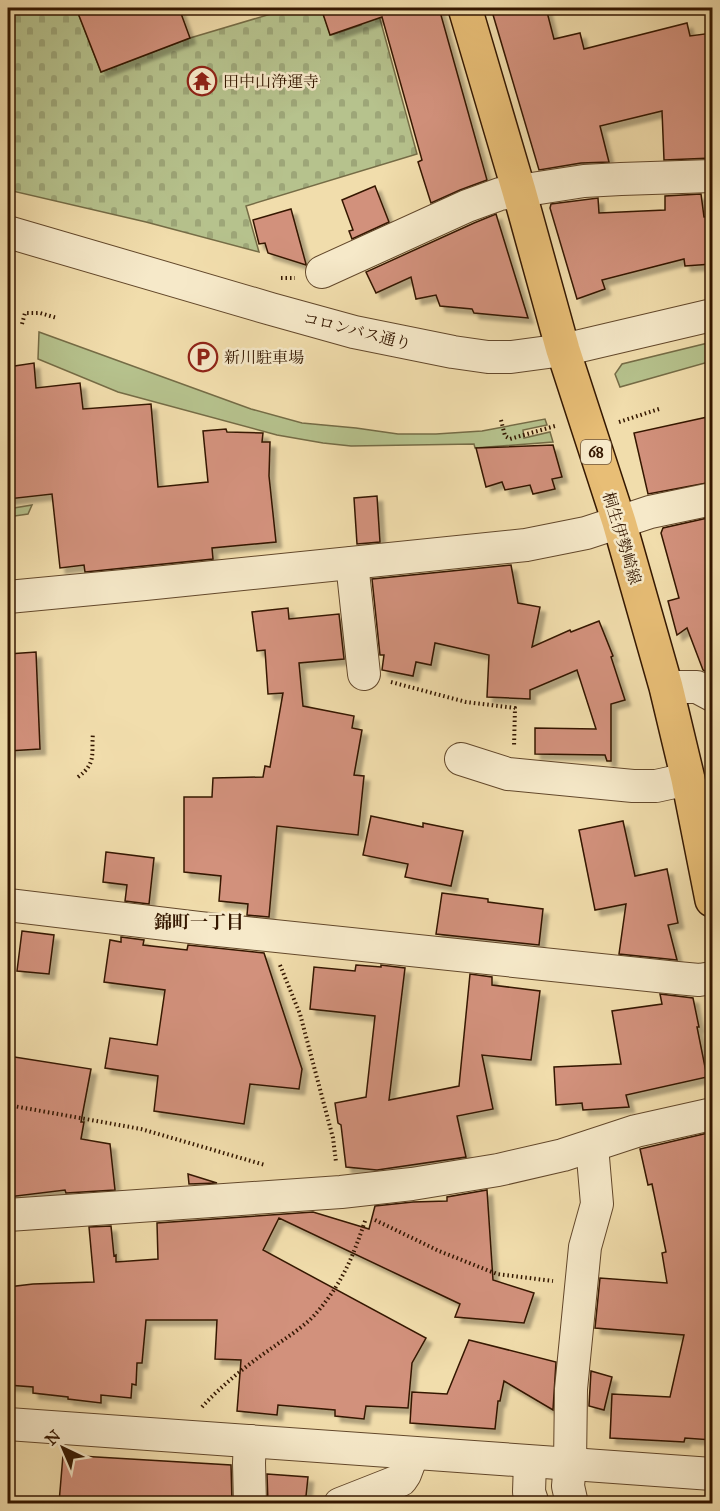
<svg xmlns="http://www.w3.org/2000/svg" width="720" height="1511" font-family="'IM FELL Great Primer','Noto Serif JP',serif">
<defs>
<pattern id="cemetery-stones" width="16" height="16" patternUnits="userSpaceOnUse" patternTransform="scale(1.5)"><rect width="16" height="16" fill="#b6c28d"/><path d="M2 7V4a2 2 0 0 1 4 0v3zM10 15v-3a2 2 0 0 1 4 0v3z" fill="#9da678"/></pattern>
<filter id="shadow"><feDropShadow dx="5.5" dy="5.5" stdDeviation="1.5" flood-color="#0004"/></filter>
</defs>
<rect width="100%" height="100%" fill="#f1ddac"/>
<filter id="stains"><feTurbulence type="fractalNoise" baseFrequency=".00333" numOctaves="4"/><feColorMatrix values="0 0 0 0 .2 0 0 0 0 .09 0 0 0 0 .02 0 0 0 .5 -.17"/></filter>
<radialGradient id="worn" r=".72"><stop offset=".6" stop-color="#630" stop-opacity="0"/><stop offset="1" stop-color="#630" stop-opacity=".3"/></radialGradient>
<g fill="#b6c28d" stroke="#756c46" stroke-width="1.5">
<polygon points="39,332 251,409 302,423 356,428 398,434 436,434 482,431 545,419 547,425 523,430 524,438 550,432 553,442 475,448 474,444 351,446 323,443 277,435 118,392 38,359"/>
<polygon points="712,342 712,361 620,387 615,374 622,364"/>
<polygon points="32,505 28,514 8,517 8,509"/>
</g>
<polygon fill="url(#cemetery-stones)" stroke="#756c46" stroke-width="1.5" points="8,8 76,8 101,72 190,38 291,8 321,8 331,35 361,25 355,8 377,8 417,154 246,206 259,252 146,222 8,190"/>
<g fill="#d2917b" stroke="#341700" stroke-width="1.5" filter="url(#shadow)">
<polygon points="76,8 179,8 190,38 101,72"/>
<polygon points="321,8 439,8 487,180 460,190 431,203 418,162 422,160 382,17 330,35"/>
<polygon points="491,8 546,8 554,39 580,33 584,49 687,23 690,36 712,33 712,158 664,160 662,111 600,126 609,162 581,163 539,170"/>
<polygon points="375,186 389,222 352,239 349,231 353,230 342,200"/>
<polygon points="701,194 704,217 712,216 712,264 685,266 684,259 602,280 605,289 577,299 550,208 551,204 598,198 599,213 665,210 665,196"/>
<polygon points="291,209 306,264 306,265 268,253 265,243 259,244 253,220"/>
<polygon points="496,214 528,318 474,313 472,309 440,306 436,295 416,299 411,277 376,293 366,272 474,223"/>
<polygon points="34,363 36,388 80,383 83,409 151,404 158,487 208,482 203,431 226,429 227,432 263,433 262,442 270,442 269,476 276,542 212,548 213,559 85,572 84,565 60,568 52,494 8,499 8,367"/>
<polygon points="712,416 712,482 648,494 634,433"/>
<polygon points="553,445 562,477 552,479 555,489 533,494 530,485 505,490 502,482 486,487 476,448"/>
<polygon points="377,496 380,542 357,544 354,498"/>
<polygon points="712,517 712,675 703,670 687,628 677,635 668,601 679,598 661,533 663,528"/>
<polygon points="511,565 518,603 540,607 532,647 570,630 571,632 599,621 613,656 611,657 625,700 611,704 611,761 607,761 605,755 535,754 535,728 596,729 577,670 530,690 530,699 487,697 489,655 435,643 431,665 416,662 413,676 382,670 384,655 380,655 372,579"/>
<polygon points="288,608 289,619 339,614 344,659 299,663 303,706 354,716 352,728 362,730 354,775 364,776 358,835 277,826 269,917 247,915 248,904 219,901 221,876 184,872 184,797 212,797 213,778 263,777 265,766 270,767 283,693 268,694 265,650 257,651 252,612"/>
<polygon points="36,652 40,749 8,751 8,654"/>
<polygon points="371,816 423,827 423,823 463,831 451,886 405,877 408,864 363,855"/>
<polygon points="623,821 635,876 667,869 678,923 668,925 677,960 619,954 626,904 595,910 579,830"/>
<polygon points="106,852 154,858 149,904 125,901 127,885 103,882"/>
<polygon points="442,893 488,899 488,902 543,909 539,945 436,934"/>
<polygon points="22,931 54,935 49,974 17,971"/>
<polygon points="121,937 144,940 143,945 187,950 188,945 264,953 302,1069 299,1089 250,1084 244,1124 154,1111 158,1076 105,1068 110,1038 157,1045 165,990 104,982 110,940 121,942"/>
<polygon points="356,965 381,967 381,965 405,968 389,1100 459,1086 470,974 492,977 492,985 540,991 531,1060 482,1055 493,1109 457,1116 466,1157 377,1170 346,1167 341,1125 338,1123 335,1103 366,1097 375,1016 310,1009 314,967 355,971"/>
<polygon points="660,994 693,998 699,1027 697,1027 707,1077 626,1095 629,1107 583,1110 582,1103 556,1105 554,1067 621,1064 612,1011 662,1004"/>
<polygon points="8,1056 91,1069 81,1122 84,1122 81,1139 110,1144 115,1190 66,1193 65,1190 8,1197 8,1155 12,1155 13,1097 8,1096"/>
<polygon points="712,1132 712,1440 685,1438 684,1442 610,1438 612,1394 670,1397 684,1335 595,1328 600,1278 667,1283 662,1253 666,1252 652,1184 648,1185 640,1149"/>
<polygon points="188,1174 217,1183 189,1184"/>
<polygon points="487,1190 493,1280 534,1293 524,1323 455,1317 460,1304 279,1218 263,1250 426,1338 412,1363 408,1408 366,1406 364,1419 335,1416 335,1410 278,1405 277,1415 237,1411 241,1360 215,1359 217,1320 146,1320 142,1363 137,1363 136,1385 132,1384 131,1398 101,1395 101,1403 68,1399 68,1397 33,1393 33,1387 8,1385 8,1287 33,1284 94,1282 89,1227 111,1226 114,1256 116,1255 116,1262 158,1259 157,1223 313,1212 369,1229 375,1206 413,1202 447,1201 447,1197"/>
<polygon points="469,1340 556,1362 553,1410 504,1381 500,1401 498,1401 495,1429 410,1423 412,1392 447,1394"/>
<polygon points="591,1371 612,1377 604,1410 589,1406"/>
<polygon points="63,1455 231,1465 232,1503 59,1503"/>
<polygon points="267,1474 308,1477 306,1496 299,1498 299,1503 268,1503"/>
</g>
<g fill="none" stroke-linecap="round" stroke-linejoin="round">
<g stroke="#63482b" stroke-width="34">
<g id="minor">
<polyline points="8,232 271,309 354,332 453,352 488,357 511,357 563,350 712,315"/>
<polyline points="322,272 467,206 500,194 584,181 621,179 712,176"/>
<polyline points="352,563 364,674"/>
<polyline points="8,597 145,584 526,545 586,533 650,512 712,499"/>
<polyline points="666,687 697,687 712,695"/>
<polyline points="461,759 508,774 633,786 656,786 688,779"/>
<polyline points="8,905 199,928 677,978 699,980 712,978"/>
<polyline points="8,1215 341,1192 412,1184 498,1170 563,1155 636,1131 712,1114"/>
<polyline points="8,1424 712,1474"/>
<polyline points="530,1462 529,1492 533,1504"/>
<polyline points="250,1504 249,1463 250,1441"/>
<polyline points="340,1504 401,1480 405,1474 413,1453"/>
<polyline points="572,1504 568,1486 570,1464 571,1389 585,1247 597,1204 592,1146"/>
</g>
</g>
<g stroke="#341700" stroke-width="36">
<polyline id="major" points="465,8 519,191 563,350 619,522 666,687 688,779 712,900"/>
</g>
<g stroke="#341700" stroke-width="4" stroke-dasharray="1.5 3" stroke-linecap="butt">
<polyline points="281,278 295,278"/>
<polyline points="22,324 25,313 40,313 57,318"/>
<polyline points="501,420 505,436 510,439 555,426"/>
<polyline points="619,422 659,409"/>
<polyline points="391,682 466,702 515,708 514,747"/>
<path d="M78 777C97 763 91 754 93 733"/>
<polyline points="280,965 300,1014 333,1138 336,1162"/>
<polyline points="8,1105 141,1129 265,1165"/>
<polyline points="375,1220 439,1251 497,1274 553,1281"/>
<path d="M202 1407C222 1385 247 1365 272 1348 287 1337 306 1326 318 1311 343 1282 354 1254 366 1218"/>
</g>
<use href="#minor" stroke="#f6e9c9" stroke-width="32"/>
<use href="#major" stroke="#e8be76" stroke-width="33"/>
</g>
<defs>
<g id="temple-ring" transform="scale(1.5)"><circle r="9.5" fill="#f6e9c9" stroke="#8f2418" stroke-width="1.5"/><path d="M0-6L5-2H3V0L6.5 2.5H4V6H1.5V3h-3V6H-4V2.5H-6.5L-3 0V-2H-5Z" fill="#8f2418"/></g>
<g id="parking-ring" transform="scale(1.5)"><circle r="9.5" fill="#f6e9c9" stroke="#8f2418" stroke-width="1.5"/><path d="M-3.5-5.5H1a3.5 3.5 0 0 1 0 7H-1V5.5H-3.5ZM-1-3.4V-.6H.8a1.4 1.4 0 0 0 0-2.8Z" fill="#8f2418"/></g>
</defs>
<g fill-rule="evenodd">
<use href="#temple-ring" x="202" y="81"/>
<use href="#parking-ring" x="203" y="357"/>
</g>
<g text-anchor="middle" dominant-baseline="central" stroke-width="5" stroke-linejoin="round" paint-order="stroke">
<rect fill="#f6e9c9" stroke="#6e563c" stroke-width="1.5" x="581" y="440" width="30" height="24" rx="4.5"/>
<g font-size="15" font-weight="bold" fill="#341700">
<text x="596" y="452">68</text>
</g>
<g font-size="16" fill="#341700" stroke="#f6e9c9" text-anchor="start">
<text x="223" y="81">田中山浄運寺</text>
<text x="224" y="357">新川駐車場</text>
</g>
<g font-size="16" fill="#341700" stroke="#f6e9c9">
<text transform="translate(357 331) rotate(14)">コロンバス通り</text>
<text transform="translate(622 538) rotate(73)">桐生伊勢崎線</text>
</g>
<g font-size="18" font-weight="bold" fill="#341700" stroke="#f6e9c9">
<text x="199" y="922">錦町一丁目</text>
</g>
</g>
<rect width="720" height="1511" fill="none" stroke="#f1ddac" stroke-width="30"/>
<rect x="9" y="9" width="702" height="1493" fill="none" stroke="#341700" stroke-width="3"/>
<rect x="15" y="15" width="690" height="1481" fill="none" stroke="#341700" stroke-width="1.5"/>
<g transform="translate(63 1448) rotate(316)" stroke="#f6e9c9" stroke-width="4.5" paint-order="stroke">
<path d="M0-4.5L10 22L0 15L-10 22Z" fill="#341700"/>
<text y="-9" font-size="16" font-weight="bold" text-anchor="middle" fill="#341700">N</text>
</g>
<rect width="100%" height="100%" filter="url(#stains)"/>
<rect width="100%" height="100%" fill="url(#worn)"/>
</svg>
